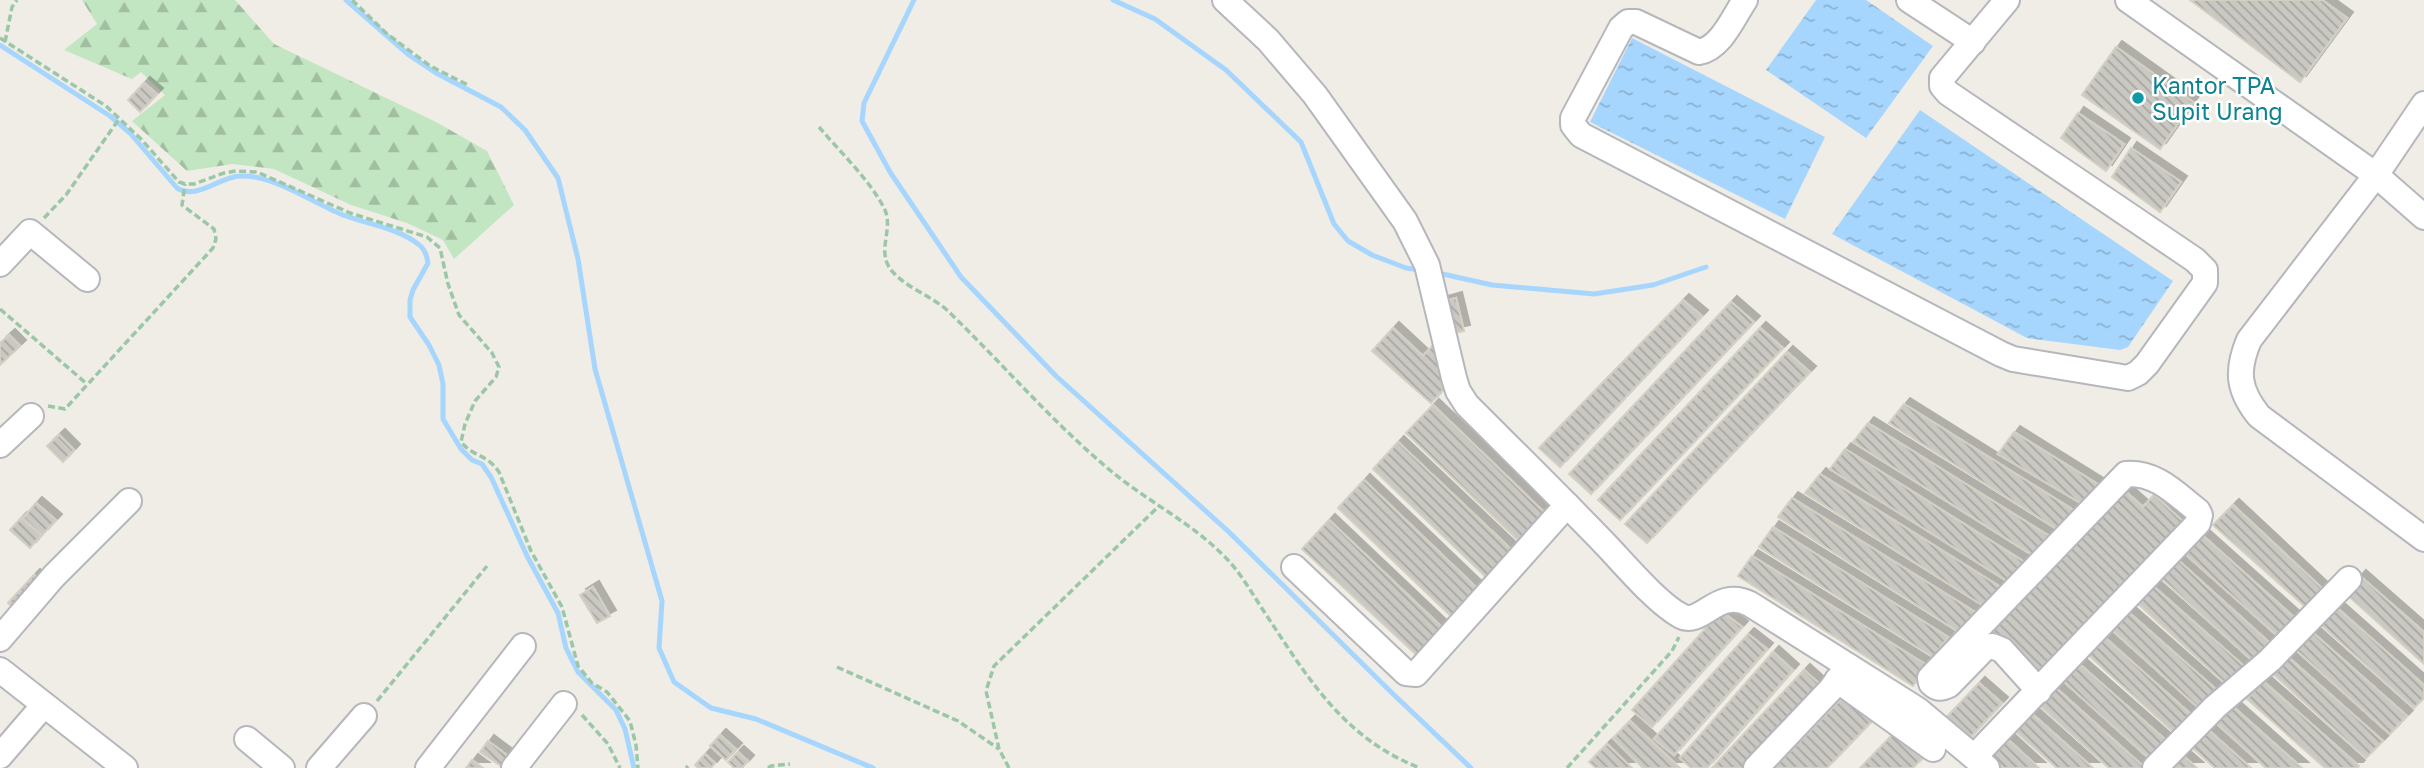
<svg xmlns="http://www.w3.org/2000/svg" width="2424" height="768" font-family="'Golos Text',sans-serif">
<defs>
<pattern id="forest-firs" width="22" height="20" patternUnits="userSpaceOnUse" patternTransform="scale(1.75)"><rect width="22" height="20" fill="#c2e6c2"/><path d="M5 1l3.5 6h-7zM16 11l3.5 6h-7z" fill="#a1bea1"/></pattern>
<pattern id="water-ripples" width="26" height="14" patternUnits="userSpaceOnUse" patternTransform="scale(1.75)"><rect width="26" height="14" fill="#a6d6fe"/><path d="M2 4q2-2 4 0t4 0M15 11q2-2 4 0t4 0" fill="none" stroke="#8ab1d1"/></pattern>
<pattern id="building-back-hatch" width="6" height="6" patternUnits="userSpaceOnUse" patternTransform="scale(1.75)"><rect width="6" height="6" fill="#cac8c2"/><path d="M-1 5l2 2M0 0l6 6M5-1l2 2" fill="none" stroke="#a7a6a1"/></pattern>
<filter id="shadow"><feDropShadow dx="6" dy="-6" stdDeviation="0" flood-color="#0004"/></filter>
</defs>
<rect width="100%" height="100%" fill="#efede5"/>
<polygon fill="url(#forest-firs)" points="82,0 235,0 274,44 436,122 487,151 514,205 454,259 443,240 407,223 351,205 274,169 232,164 187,171 132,121 165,95 141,72 132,79 64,50 97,24"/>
<g fill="url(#water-ripples)">
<polygon points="1816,0 1866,0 1933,46 1866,138 1766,70"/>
<polygon points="1632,38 1825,137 1785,219 1590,122"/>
<polygon points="1920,110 2173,281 2128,347 2120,350 2027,338 1832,234"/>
</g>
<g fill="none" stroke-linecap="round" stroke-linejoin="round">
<g stroke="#a6d6fe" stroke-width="5">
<polyline points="346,0 409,55 436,73 501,107 525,130 558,178 578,259 595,369 662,601 659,648 674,682 711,708 756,719 873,768"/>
<polyline points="914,0 864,103 862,121 890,172 961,277 1056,376 1229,532 1391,692 1471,768"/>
<polyline points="1113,0 1155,19 1226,70 1301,142 1334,224 1348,241 1372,255 1406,268 1421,270"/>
<path d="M0 45 110 116 130 133 177 188C198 201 220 175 243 176 276 176 313 203 343 215 367 224 398 228 418 244 424 248 427 256 428 263L413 290 410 300V317L429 345 439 365 443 384V419L461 449 472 460 482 464 491 477 528 558 558 613 566 648 578 672 616 710 625 729 634 768"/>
<polyline points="1438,273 1492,285 1594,294 1653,285 1706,267"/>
</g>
</g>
<g fill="url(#building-back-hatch)" stroke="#d4cfc3" stroke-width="2" filter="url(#shadow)">
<polygon points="2190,0 2322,0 2347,18 2300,82"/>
<polygon points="2116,47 2193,102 2160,149 2082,95"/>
<polygon points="144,83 157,94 140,112 128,100"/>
<polygon points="2078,113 2124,144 2106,171 2061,138"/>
<polygon points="2131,148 2181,182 2160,212 2112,177"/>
<polygon points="1456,298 1464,331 1449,334 1442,302"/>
<polygon points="1683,300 1702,316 1560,467 1539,448"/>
<polygon points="1731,302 1754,322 1591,494 1569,474"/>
<polygon points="1393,328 1423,356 1437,341 1444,389 1431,403 1372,351"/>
<polygon points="1760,328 1783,348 1620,520 1598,500"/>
<polygon points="9,335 20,346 0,365 0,343"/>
<polygon points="1787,352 1810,372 1647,543 1625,524"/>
<polygon points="1904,404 2075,511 2060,531 1889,423"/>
<polygon points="1433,405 1547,515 1520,542 1406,433"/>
<polygon points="1868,423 2049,536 2034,556 1853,442"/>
<polygon points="2014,432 2099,485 2084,505 1998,454"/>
<polygon points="59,435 74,450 63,462 47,446"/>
<polygon points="1398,442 1514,552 1488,579 1373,469"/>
<polygon points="1845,449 2026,563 2010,583 1830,469"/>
<polygon points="1820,474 2002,588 1987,608 1805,493"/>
<polygon points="1364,480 1481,592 1454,619 1338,508"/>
<polygon points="2124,490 2143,507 2154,495 2188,526 2042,680 1989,631"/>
<polygon points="1792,498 1975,612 1959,632 1778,517"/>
<polygon points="36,503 56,520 42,535 23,518"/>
<polygon points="2233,505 2325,591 2309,610 2213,525"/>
<polygon points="21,518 41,535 30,548 10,530"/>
<polygon points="1329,520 1446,631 1420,658 1302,549"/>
<polygon points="1773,527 1948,637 1933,657 1759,547"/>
<polygon points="2201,534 2296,619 2280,638 2184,553"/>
<polygon points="1752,556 1928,666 1913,686 1738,576"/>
<polygon points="2178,560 2271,644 2255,663 2161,578"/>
<polygon points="34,575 43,584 18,612 8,603"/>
<polygon points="2360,576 2424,632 2424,664 2345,593"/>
<polygon points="2152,585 2244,666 2227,685 2136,602"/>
<polygon points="593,587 610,616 597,623 580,595"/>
<polygon points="2335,606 2424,685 2424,698 2414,708 2319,623"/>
<polygon points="2126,610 2218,691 2201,710 2110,628"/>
<polygon points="1721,611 1742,627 1652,727 1632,710"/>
<polygon points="2311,631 2407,716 2390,734 2295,649"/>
<polygon points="1748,634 1767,649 1674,755 1654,739"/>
<polygon points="2102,635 2194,717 2177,735 2086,653"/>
<polygon points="1773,652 1793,670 1707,768 1691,768 1680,758"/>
<polygon points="2287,656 2383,741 2366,758 2272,673"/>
<polygon points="2076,661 2168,742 2152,761 2061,679"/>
<polygon points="1804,670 1824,688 1747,768 1712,768"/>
<polygon points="2263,681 2359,766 2357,768 2325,768 2247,699"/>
<polygon points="1979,683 2002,703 1966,742 1942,722"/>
<polygon points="2054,686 2145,768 2109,768 2038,704"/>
<polygon points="1844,696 1873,720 1827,768 1774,768"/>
<polygon points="2229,703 2302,768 2266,768 2213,720"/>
<polygon points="2029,711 2093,768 2057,768 2013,729"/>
<polygon points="1630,721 1680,768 1643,768 1613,738"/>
<polygon points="2204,726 2251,768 2215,768 2188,744"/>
<polygon points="1894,733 1923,757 1913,768 1860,768"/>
<polygon points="720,735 736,749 726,760 710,746"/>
<polygon points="2004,736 2039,768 2003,768 1988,754"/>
<polygon points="488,741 512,759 504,768 480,752"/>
<polygon points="1607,744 1632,768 1596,768 1589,762"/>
<polygon points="738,752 748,761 742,768 734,768 728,762"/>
<polygon points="2180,753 2197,768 2167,768"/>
<polygon points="705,754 715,763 711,768 698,768 695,765"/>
<polygon points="472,760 483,768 466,768"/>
</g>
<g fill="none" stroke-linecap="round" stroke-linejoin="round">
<g stroke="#b5b7bc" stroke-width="28">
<g id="minor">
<path d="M1225 0 1268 40 1315 95 1405 221 1427 265 1454 378 1458 391 1467 405C1514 452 1561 498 1607 546 1625 565 1658 604 1681 616 1702 627 1717 587 1750 604L1918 710 1987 768"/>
<path d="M1745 0C1733 18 1721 48 1699 52L1636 22H1628L1621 28 1573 118V125L1581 135 2001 354 2013 359 2128 378 2138 373 2147 364 2205 283V270L2195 260 1948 93 1942 86V78L2007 0"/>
<polyline points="1909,0 1973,42"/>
<polyline points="2128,0 2376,175 2424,217"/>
<path d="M2424 104 2376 175 2249 340C2236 371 2238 390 2259 416L2424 539"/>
<polyline points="0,264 30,232 87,279"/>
<polyline points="0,445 31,416"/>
<polyline points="1294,567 1406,673 1416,674 1567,505"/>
<polyline points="0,639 54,576 129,501"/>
<polyline points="0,670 125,768"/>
<polyline points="1837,680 1933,749"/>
<polyline points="247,739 282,768"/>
<polyline points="0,756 44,705"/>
<path d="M1975 756 2198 523 2200 515 2198 511C2175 493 2156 472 2126 474L1930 678 1931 683C1937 689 1941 689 1949 685L1984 649 1992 646 2002 650 2039 691"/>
<polyline points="319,768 364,716"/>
<polyline points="428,768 523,646"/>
<polyline points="514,768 564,704"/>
<polyline points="1756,768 1831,689 1848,666"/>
<polyline points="2155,768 2215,707 2270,660 2349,579"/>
</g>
</g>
<g stroke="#9bc7a8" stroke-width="3.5" stroke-dasharray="7 3.5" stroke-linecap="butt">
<polyline points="352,0 386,33 430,66 470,86"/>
<path d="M0 38 106 106 141 139 179 182 185 184H194L224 173 236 171 257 172 350 213 427 237 440 248 448 284 459 315 492 353 499 367 496 377 475 401 465 424 461 442C475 458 487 454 499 472L531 551 562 607 578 666 592 683 607 692 630 721 636 745 638 768"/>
<polyline points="5,42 12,7 17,0"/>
<path d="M819 127C840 152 871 181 885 210 893 229 878 249 889 267 901 286 931 295 948 311 1003 364 1052 422 1111 471 1147 501 1192 523 1225 557 1241 573 1253 595 1265 613 1308 678 1343 738 1420 768"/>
<polyline points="44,218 66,195 119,119"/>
<polyline points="0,309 87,384"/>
<polyline points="48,406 65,409 213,248 216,239 214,229 182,205 185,184"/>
<polyline points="837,667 958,721 999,749"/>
<polyline points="377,701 487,566"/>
<polyline points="582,715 608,744 620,768"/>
<polyline points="686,768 688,766"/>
<polyline points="768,768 771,766 790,764"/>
<polyline points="1009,768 999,749 986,691 994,666 1159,506"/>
<polyline points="1567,768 1672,651 1679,637"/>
</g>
<use href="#minor" stroke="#fff" stroke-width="24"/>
</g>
<circle fill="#0f9aa8" stroke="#fff" stroke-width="2.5" cx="2138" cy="98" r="7"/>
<g text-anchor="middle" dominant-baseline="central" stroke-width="5" stroke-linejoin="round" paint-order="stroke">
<g font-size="23" fill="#0d838f" stroke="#fff" text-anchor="start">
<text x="2152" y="85">Kantor TPA<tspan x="2152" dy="26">Supit Urang</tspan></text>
</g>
</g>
</svg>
